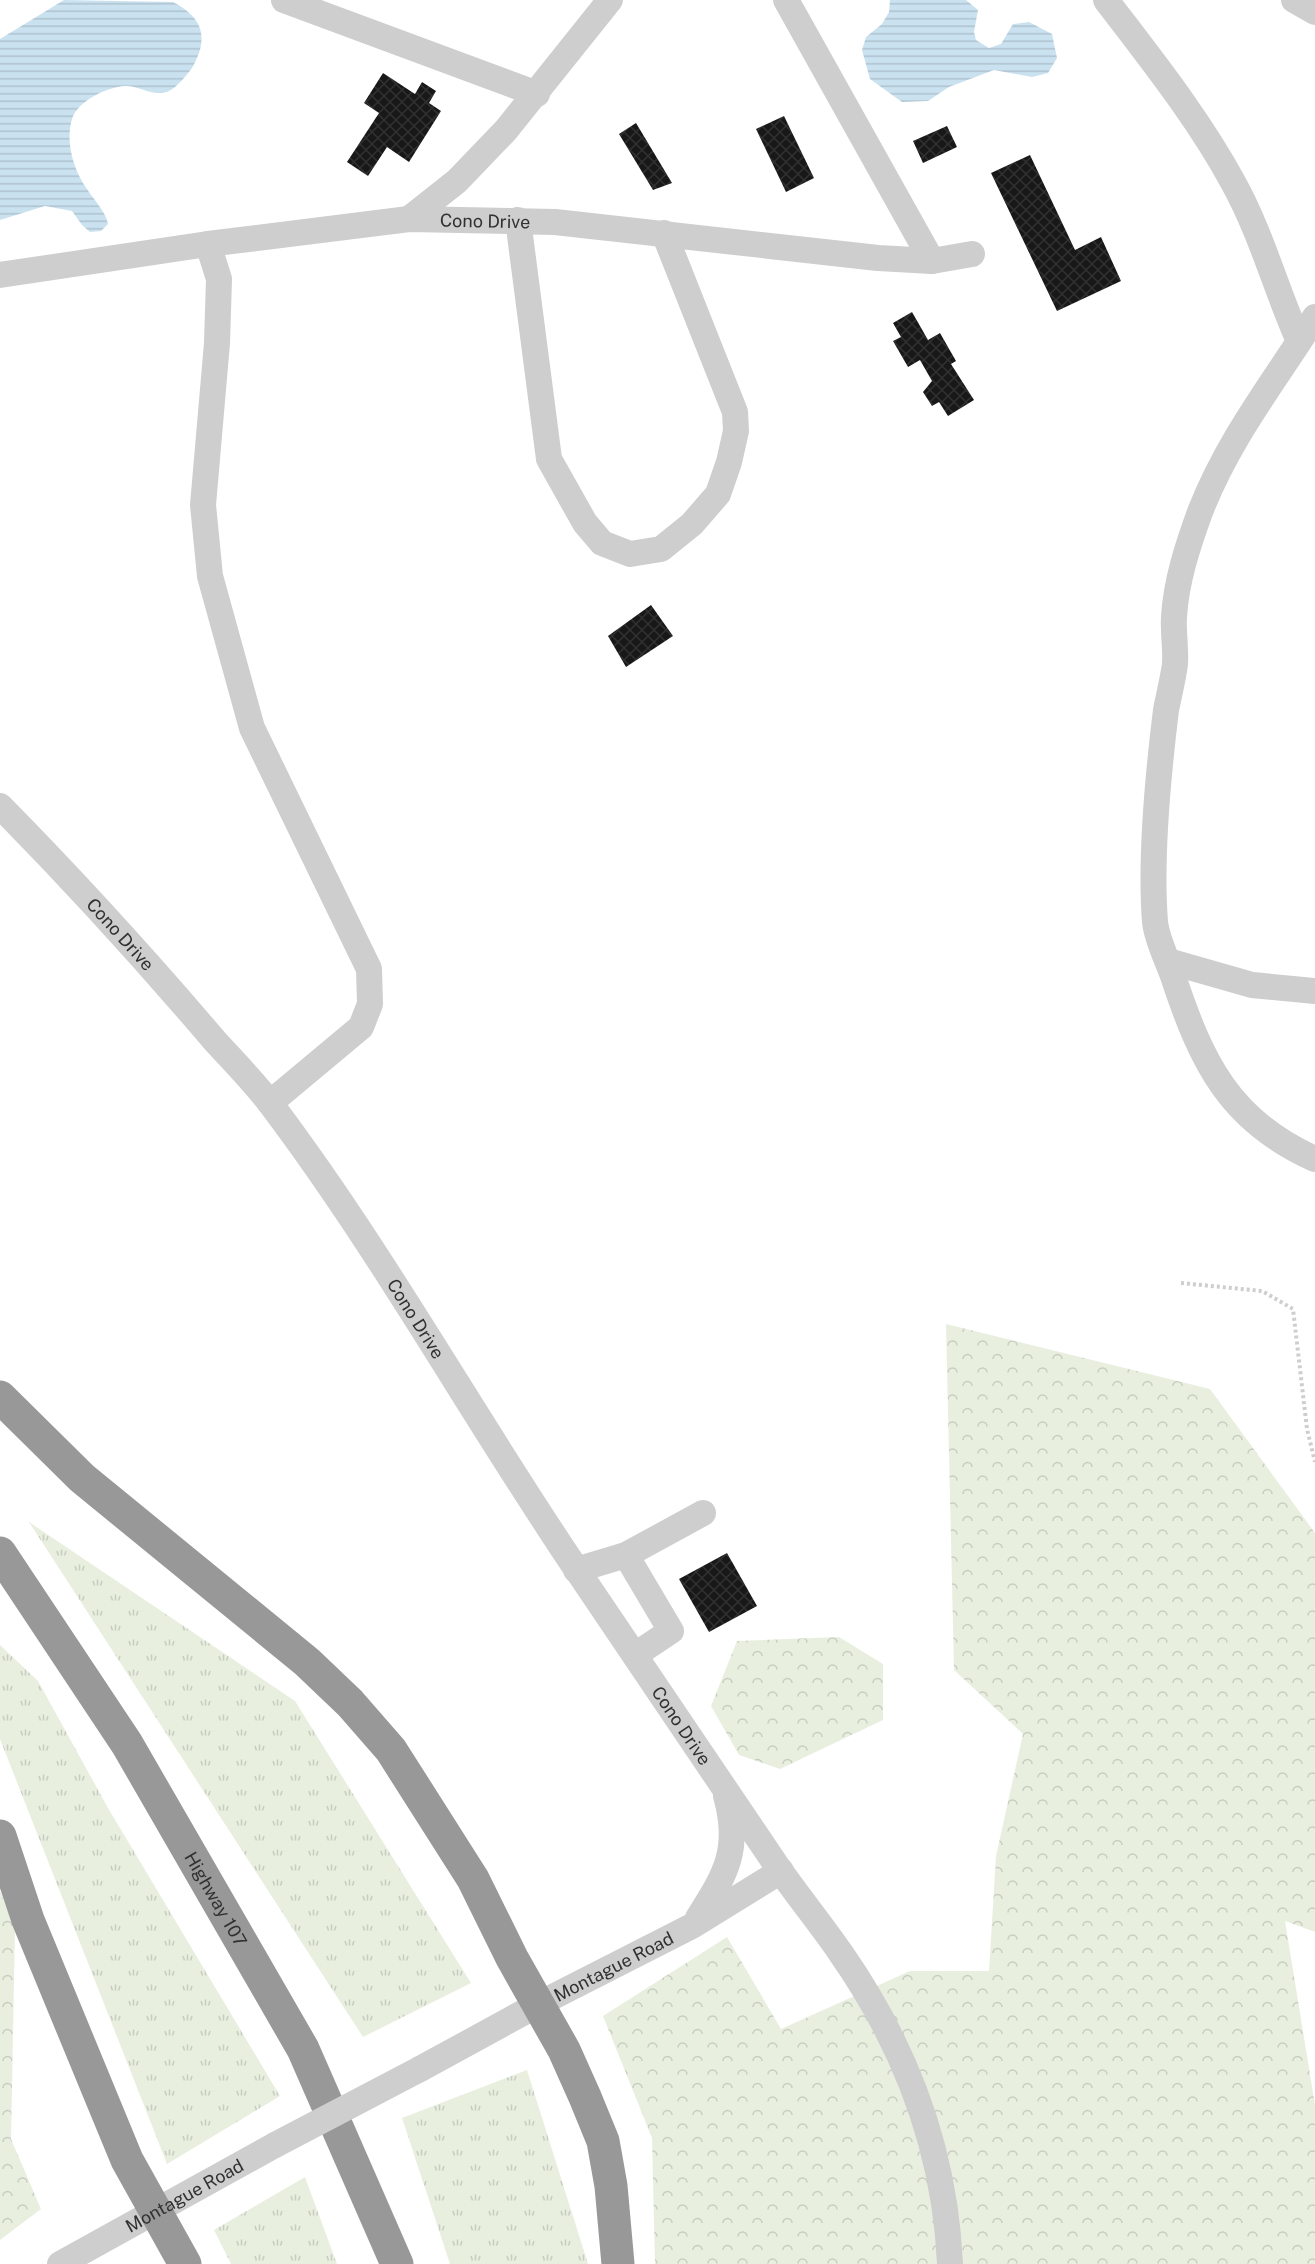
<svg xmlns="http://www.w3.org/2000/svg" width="1315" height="2264" font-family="'Public Sans',sans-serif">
<defs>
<pattern id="grass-tufts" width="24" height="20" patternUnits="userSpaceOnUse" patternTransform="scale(1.5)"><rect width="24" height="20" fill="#e8efdf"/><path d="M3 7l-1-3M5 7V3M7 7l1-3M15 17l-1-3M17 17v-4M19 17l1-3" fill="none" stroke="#c7cdc0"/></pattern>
<pattern id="forest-crowns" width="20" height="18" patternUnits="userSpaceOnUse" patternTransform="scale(1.5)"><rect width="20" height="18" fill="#e8efdf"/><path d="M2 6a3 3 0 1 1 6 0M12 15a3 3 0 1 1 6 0" fill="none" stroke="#c7cdc0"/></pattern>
<pattern id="water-rules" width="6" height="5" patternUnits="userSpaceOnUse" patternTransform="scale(1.5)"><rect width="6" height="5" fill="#cae2f0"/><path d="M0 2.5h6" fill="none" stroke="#aec2ce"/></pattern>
<pattern id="building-cross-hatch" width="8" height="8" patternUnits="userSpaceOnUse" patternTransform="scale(1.5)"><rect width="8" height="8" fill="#181818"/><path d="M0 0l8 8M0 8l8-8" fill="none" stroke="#313131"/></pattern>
</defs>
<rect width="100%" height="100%" fill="#fff"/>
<g fill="url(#grass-tufts)">
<polygon points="29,1522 295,1701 471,1983 363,2037"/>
<polygon points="0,1645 38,1681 108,1808 280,2096 167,2164 0,1739"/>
<polygon points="527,2070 588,2264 450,2264 402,2118"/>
<polygon points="305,2177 337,2264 231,2264 214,2230"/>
</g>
<g fill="url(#forest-crowns)">
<polygon points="946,1324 1210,1389 1315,1533 1315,1932 1285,1921 1315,2105 1315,2264 655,2264 652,2138 603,2016 727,1937 781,2029 910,1971 989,1971 996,1856 1023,1734 954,1670"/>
<polygon points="839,1637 883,1664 883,1720 780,1769 739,1755 711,1706 737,1641"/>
<polygon points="0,1891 15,1927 11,2139 41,2209 0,2240"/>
</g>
<g fill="url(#water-rules)">
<path d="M64 0 173 2C204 18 209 39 192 68 187 75 177 87 169 91 154 98 139 85 124 86 105 88 78 101 72 119 65 142 74 171 87 189 94 200 106 212 108 224L101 231 90 232 82 225 72 211 45 206 0 220V39Z"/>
<polygon points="890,0 966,0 978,10 974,32 976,40 989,48 1001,44 1013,24 1029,22 1052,34 1057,58 1048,73 1032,77 994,70 949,87 928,101 902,102 870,79 862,50 866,37 882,24 889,12"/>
</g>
<g fill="url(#building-cross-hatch)">
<polygon points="383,73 415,94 422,82 436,91 429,103 441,111 409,162 387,147 368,176 347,162 379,113 364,103"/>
<polygon points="784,116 814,178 786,192 756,129"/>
<polygon points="636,123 672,183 653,190 619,134"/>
<polygon points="947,126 957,147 923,163 913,141"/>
<polygon points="1030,155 1075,250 1101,237 1121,281 1057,311 991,173"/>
<polygon points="912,312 928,340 940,333 956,361 951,364 974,400 948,416 939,402 932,406 923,392 932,381 920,360 908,367 893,341 901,337 893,323"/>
<polygon points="651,605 673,636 626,667 608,636"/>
<polygon points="727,1553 757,1606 709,1632 679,1579"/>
</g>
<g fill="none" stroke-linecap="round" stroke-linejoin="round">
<polyline stroke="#cecece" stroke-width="4" stroke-dasharray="3 3" stroke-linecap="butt" points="1181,1283 1262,1291 1293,1309 1307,1429 1315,1462"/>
<g stroke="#cecece" stroke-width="26">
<polyline points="284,0 537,94"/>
<polyline points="786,0 932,261"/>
<path d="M1106 0C1151 59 1199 119 1234 184 1262 235 1276 290 1299 341"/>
<polyline points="1294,0 1315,12"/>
<polyline points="409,219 457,181 506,130 610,0"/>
<polyline points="518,220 549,459 585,523 602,543 630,554 661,549 692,524 718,494 729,462 736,431 735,412 664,233"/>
<polyline points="208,244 219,279 217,343 203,505 210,576 252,728 369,969 370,1004 361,1027 270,1103"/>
<path id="s1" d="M0 275 208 244 409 219 555 222 878 258 932 261 972 254"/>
<path d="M1315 317C1274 382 1229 438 1200 512 1188 545 1176 581 1174 617 1173 632 1176 648 1175 664 1173 679 1169 695 1166 710 1158 775 1150 858 1155 922 1157 940 1167 959 1173 976 1201 1061 1229 1121 1315 1159"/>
<path id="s2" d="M0 806C76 883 145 959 215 1041 235 1063 256 1084 273 1107 385 1256 475 1420 579 1573 645 1671 711 1768 777 1866 797 1895 820 1923 840 1952 905 2045 945 2150 950 2264"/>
<polyline points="1168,961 1252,985 1315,991"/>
<polyline points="626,1555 671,1631 635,1655"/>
<polyline points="576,1570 626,1555 703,1513"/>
<path d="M698 1918C726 1874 741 1849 726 1796"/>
<path id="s3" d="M420 2069 539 2004 692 1926 781 1871"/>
<path id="s4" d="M60 2264 275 2145"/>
</g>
<g stroke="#989898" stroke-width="33">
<polyline points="0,1397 82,1478 307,1662 350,1703 391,1750 473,1879 512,1958 564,2050 585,2097 603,2141 611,2186 618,2264"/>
<path id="s5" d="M0 1553 127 1744 303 2049 397 2264"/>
<polyline points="0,1836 28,1920 127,2160 185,2264"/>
</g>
<polyline stroke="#cecece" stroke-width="26" points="275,2145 420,2069"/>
</g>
<g text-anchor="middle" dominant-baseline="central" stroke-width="6" stroke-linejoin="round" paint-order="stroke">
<g font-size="18" fill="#313131" stroke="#fff">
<text stroke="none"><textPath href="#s1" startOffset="489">Cono Drive</textPath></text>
<text stroke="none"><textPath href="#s2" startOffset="176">Cono Drive</textPath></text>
<text stroke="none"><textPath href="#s2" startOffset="662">Cono Drive</textPath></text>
<text stroke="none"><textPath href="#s2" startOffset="1148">Cono Drive</textPath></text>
<text stroke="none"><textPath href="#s5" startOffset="408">Highway 107</textPath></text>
<text stroke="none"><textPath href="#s3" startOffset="219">Montague Road</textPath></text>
<text stroke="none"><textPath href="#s4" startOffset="142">Montague Road</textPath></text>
</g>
</g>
</svg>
